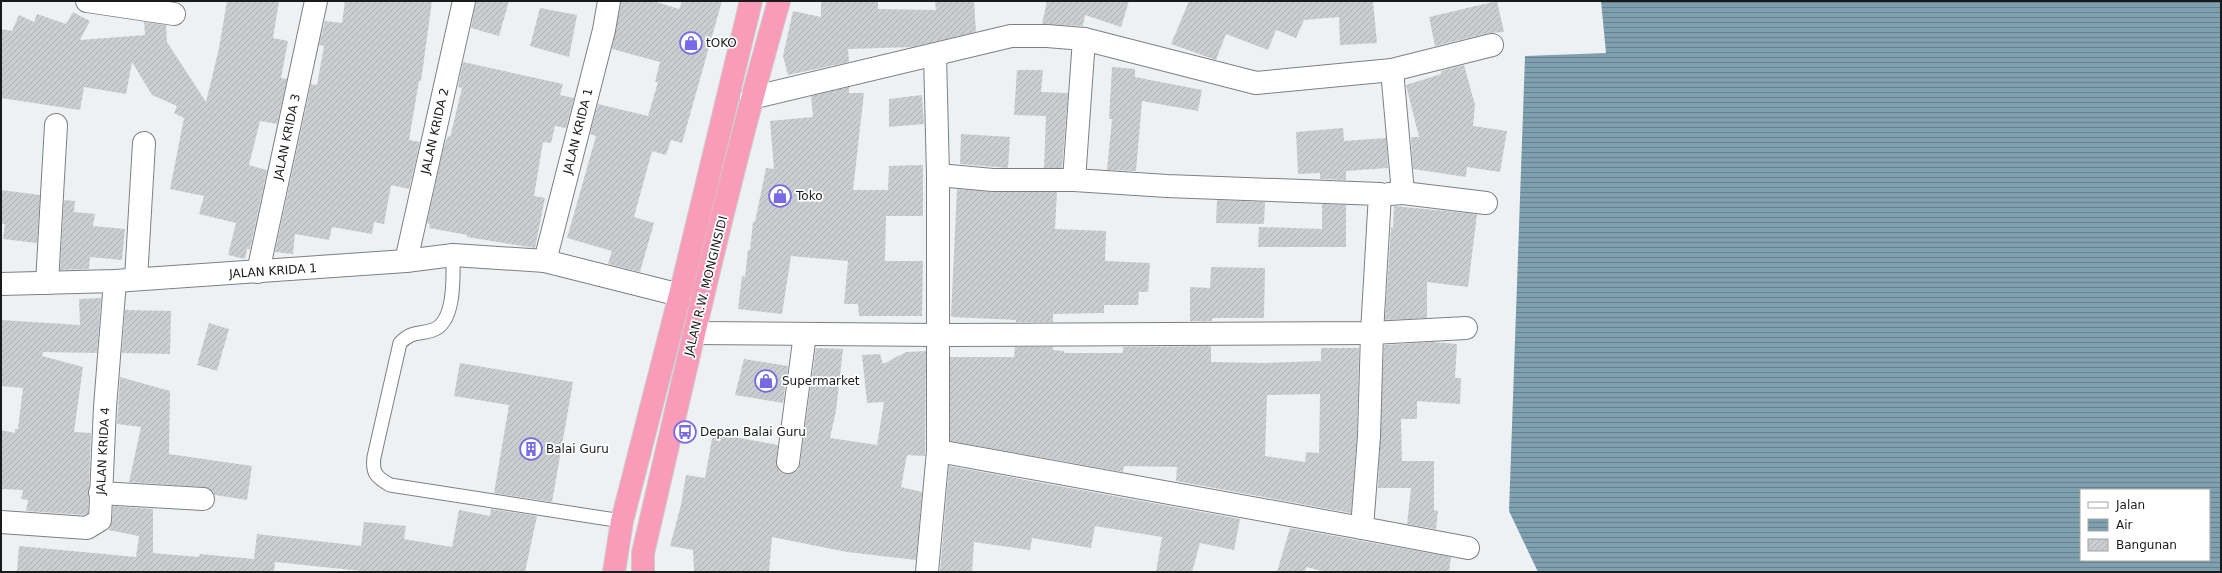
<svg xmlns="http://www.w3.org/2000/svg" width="2222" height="573" font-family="'DejaVu Sans',sans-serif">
<defs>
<pattern id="water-rules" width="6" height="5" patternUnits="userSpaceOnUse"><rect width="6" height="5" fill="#7fa1af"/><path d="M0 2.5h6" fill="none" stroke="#67828e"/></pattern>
<pattern id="building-hatch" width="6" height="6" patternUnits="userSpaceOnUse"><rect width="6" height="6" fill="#cbced1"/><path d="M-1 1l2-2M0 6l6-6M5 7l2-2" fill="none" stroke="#aeb0b3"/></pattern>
</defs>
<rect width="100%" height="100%" fill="#eef1f3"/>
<path fill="url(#water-rules)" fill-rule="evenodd" d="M1601 1H2221V572H1538L1509 511 1525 56 1606 53ZM2081 490H2209V560H2081Z"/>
<g fill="url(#building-hatch)" fill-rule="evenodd">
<polygon points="227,1 279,1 273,38 288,41 281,78 287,79 277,124 260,121 249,165 267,170 250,249 247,249 245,259 228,255 236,223 199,214 204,196 170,189 184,118 174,113 177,106 152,95 132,62 126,94 84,87 80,110 1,98 1,29 12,31 19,15 34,22 37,14 66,24 73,12 90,21 80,40 145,35 144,22 166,25 167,42 206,102 219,48"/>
<polygon points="345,1 432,1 421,81 419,81 409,140 420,142 409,189 391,185 384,224 374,222 372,234 332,227 329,240 295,234 293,254 275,252 311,84 317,85 324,46 319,45 325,21 342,23"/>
<polygon points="476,1 509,1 499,36 471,28"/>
<polygon points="621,1 653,1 679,9 682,1 722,1 682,143 671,140 666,155 652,151 634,217 654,223 640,272 608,264 612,251 567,238 596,136 590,134 598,104 648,116 658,82 655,82 660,62 612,49"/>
<polygon points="821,1 878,1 878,9 936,10 935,1 974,1 976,32 912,47 848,49 849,62 788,75 783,56 793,11 821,17"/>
<polygon points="1047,1 1129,1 1121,27 1085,15 1083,26 1042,24"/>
<polygon points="1189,1 1373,1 1377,43 1340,45 1339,17 1304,20 1296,38 1276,30 1268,50 1226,34 1216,60 1171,44"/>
<polygon points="1497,1 1504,32 1489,33 1435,46 1429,17"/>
<polygon points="540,8 577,15 569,57 530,46"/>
<polygon points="463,62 563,84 560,95 574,98 566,128 555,126 551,143 543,142 534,196 545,198 535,248 467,237 467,235 429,228 430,224 427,223 444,146 448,136 450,137 462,88 458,87"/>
<polygon points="1464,65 1475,105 1473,126 1507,131 1500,172 1467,167 1466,177 1413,169 1411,137 1419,137 1406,85 1441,74 1441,71"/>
<polygon points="1112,67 1135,69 1135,77 1202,90 1198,111 1142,101 1136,171 1107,170 1112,119 1109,119"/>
<polygon points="1017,70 1043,70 1041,92 1068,93 1062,168 1044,168 1046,116 1014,115"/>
<polygon points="849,87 849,93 864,93 853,190 888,190 889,166 923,165 923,216 886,216 885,261 923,261 922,316 859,316 858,304 844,304 848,261 791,256 782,314 738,309 742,276 745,277 748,250 750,250 753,222 755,222 766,168 774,169 770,121 813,117 811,96"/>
<polygon points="922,95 924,124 889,127 889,99"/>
<polygon points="1343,128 1344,141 1386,138 1388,168 1346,171 1346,180 1320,179 1320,173 1298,174 1296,132"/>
<polygon points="961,134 1010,137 1008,168 960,164"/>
<polygon points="957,189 993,192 1057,192 1055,229 1106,231 1105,261 1150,263 1148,292 1139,292 1138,305 1104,305 1104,313 1053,314 1053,322 1016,322 1016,320 952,317 951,316"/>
<polygon points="1,190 40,195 37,243 3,239 5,224 1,224"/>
<polygon points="64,200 75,201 74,212 95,214 93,226 125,229 122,260 90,257 89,269 60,270"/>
<polygon points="1217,200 1265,202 1264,224 1216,223"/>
<polygon points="1322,204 1346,205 1346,247 1258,247 1259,227 1322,229"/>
<polygon points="1394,206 1477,214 1468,287 1427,282 1427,318 1385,320 1391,227 1393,228"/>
<polygon points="1211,267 1265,268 1264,318 1212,318 1212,321 1190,321 1190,287 1210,288"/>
<polygon points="101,298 97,353 43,352 42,356 83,367 74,432 91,433 88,513 84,515 26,511 28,500 21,499 23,490 1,489 1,430 15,433 15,429 18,429 23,388 1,386 1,320 80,325 79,299"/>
<polygon points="125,310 171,311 170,354 122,353"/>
<polygon points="209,323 229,329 217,371 197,365"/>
<polygon points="1432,342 1457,344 1455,378 1461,378 1460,404 1417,401 1417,419 1401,419 1402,461 1434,461 1434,510 1438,511 1436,529 1407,524 1411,488 1378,488 1384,345"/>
<path d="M1211 346V362L1266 363 1321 361V348H1359L1357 435 1351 513 1176 481 1177 467 1124 466 1123 472 950 441V357H1014L1015 347H1053V350L1064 351V353H1123V347ZM1320 394 1319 453 1306 452 1305 462 1265 456 1267 395Z"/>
<polygon points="816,348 843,349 836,411 830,438 877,445 884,402 867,403 862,355 880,354 883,364 906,352 926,351 925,456 907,455 901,487 922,492 916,560 847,552 772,537 769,572 694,572 693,550 670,546 681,505 686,475 705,478 713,433 778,445 776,461 780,472 787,474 798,470 800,464"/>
<polygon points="744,359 788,366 783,403 735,395"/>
<polygon points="460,363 573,382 552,502 494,493 509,405 454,396"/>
<polygon points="120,377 170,391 169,454 252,466 247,500 215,495 210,489 204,487 129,482 141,427 117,424"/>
<polygon points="949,466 1240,519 1234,550 1200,543 1192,572 1156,572 1162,537 1095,526 1091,548 1032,538 1030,550 974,542 972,572 940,572"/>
<polygon points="113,506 153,509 153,553 199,557 200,554 254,559 257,534 361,546 364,522 406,526 404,539 452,547 459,510 490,516 491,509 537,516 525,572 371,572 275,562 274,572 17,572 19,546 136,557 139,536 108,530 112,521"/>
<polygon points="1290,528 1451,557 1449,572 1326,572 1306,567 1305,572 1277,572"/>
</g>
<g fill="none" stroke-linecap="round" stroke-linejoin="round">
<g stroke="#7d8082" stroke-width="15">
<path id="lane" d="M453 255C453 275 456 322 433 330 419 335 413 330 400 343L374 457C372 473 376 477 390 485L622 521"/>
</g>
<g stroke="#7d8082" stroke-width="24">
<g id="street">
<polyline points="87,1 174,14"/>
<polyline points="1392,70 1403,193"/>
<polyline points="751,98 1011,36 1047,36 1084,39 1256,83 1392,70 1492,45"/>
<polyline points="1074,180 1084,39"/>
<polyline points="1389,194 1403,193 1486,203"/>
<polyline points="406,261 464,1"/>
<polyline points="545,261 604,30 609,1"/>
<polyline points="258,272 316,1"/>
<polyline points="136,279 144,143"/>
<polyline points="47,283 56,125"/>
<polyline points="695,333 938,335 1372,333 1380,194 1167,186 1074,180 993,180 938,175"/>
<polyline points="938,451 1362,528 1369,436 1372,333 1466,328"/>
<polyline points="788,462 805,334"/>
<polyline points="100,493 203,499"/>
<polyline points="1,522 87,528 100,520 105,407 115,281"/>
<polyline points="1362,528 1468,548"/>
<polyline points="927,572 938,451 938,175 935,55"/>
</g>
</g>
<g stroke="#7d8082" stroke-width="24">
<polyline id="secondary" points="1,284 115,281 406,261 453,255 545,261 680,295"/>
</g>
<g stroke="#cccdcd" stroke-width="24">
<g id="highway">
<polyline points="614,572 622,521 680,295 751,1"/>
<path d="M643 572V553C686 369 727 183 779 1"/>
</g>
</g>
<use href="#lane" stroke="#fff" stroke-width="13"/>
<use href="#street" stroke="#fff" stroke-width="22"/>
<use href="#secondary" stroke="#fff" stroke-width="22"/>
<use href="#highway" stroke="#f99cb9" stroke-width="22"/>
</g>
<defs>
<g id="shop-ring" transform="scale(1.15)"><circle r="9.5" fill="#fff" stroke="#7869e4" stroke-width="1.5"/><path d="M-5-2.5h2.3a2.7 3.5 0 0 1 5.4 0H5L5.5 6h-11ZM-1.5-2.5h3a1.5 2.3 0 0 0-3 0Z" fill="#7869e4"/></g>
<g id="bus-ring" transform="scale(1.15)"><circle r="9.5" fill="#fff" stroke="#7869e4" stroke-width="1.5"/><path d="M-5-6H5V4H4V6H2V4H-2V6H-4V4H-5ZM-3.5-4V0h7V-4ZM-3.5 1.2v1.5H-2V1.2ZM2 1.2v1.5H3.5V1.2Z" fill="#7869e4"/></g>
<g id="building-ring" transform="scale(1.15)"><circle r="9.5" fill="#fff" stroke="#7869e4" stroke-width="1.5"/><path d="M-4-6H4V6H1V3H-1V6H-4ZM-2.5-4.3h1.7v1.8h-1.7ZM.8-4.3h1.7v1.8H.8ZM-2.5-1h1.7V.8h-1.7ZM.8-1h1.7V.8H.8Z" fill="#7869e4"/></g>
</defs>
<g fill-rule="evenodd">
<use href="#shop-ring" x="691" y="43"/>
<use href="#shop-ring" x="780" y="196"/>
<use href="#shop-ring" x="766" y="381"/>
<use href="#bus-ring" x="685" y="432"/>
<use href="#building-ring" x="531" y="449"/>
</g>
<g text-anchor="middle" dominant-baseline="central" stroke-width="3.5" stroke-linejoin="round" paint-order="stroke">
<g font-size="12" fill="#191b1b" stroke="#fff" text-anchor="start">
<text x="706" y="43">tOKO</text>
<text x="796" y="196">Toko</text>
<text x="782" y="381">Supermarket</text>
<text x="700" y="432">Depan Balai Guru</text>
<text x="546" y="449">Balai Guru</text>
</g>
<g font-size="12" fill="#191b1b" stroke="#fff">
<text transform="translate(435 131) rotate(-77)">JALAN KRIDA 2</text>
<text transform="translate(578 131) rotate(-76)">JALAN KRIDA 1</text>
<text transform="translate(287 137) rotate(-78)">JALAN KRIDA 3</text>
<text transform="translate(273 271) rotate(-4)">JALAN KRIDA 1</text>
<text transform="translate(706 286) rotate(-76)">JALAN R.W. MONGINSIDI</text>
<text transform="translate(103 451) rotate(-87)">JALAN KRIDA 4</text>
</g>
</g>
<rect width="2222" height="573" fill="none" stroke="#191b1b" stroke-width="4"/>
<rect x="2080" y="489" width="130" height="72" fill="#ffffff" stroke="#a3a4a4"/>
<rect x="2088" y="502" width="20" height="6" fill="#ffffff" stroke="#a3a4a4"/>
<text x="2116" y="509" font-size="12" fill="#191b1b">Jalan</text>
<rect x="2088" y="519" width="20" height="12" fill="url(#water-rules)" stroke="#a3a4a4"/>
<text x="2116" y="529" font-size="12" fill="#191b1b">Air</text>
<rect x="2088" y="539" width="20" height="12" fill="url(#building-hatch)" stroke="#a3a4a4"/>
<text x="2116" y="549" font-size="12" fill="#191b1b">Bangunan</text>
</svg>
